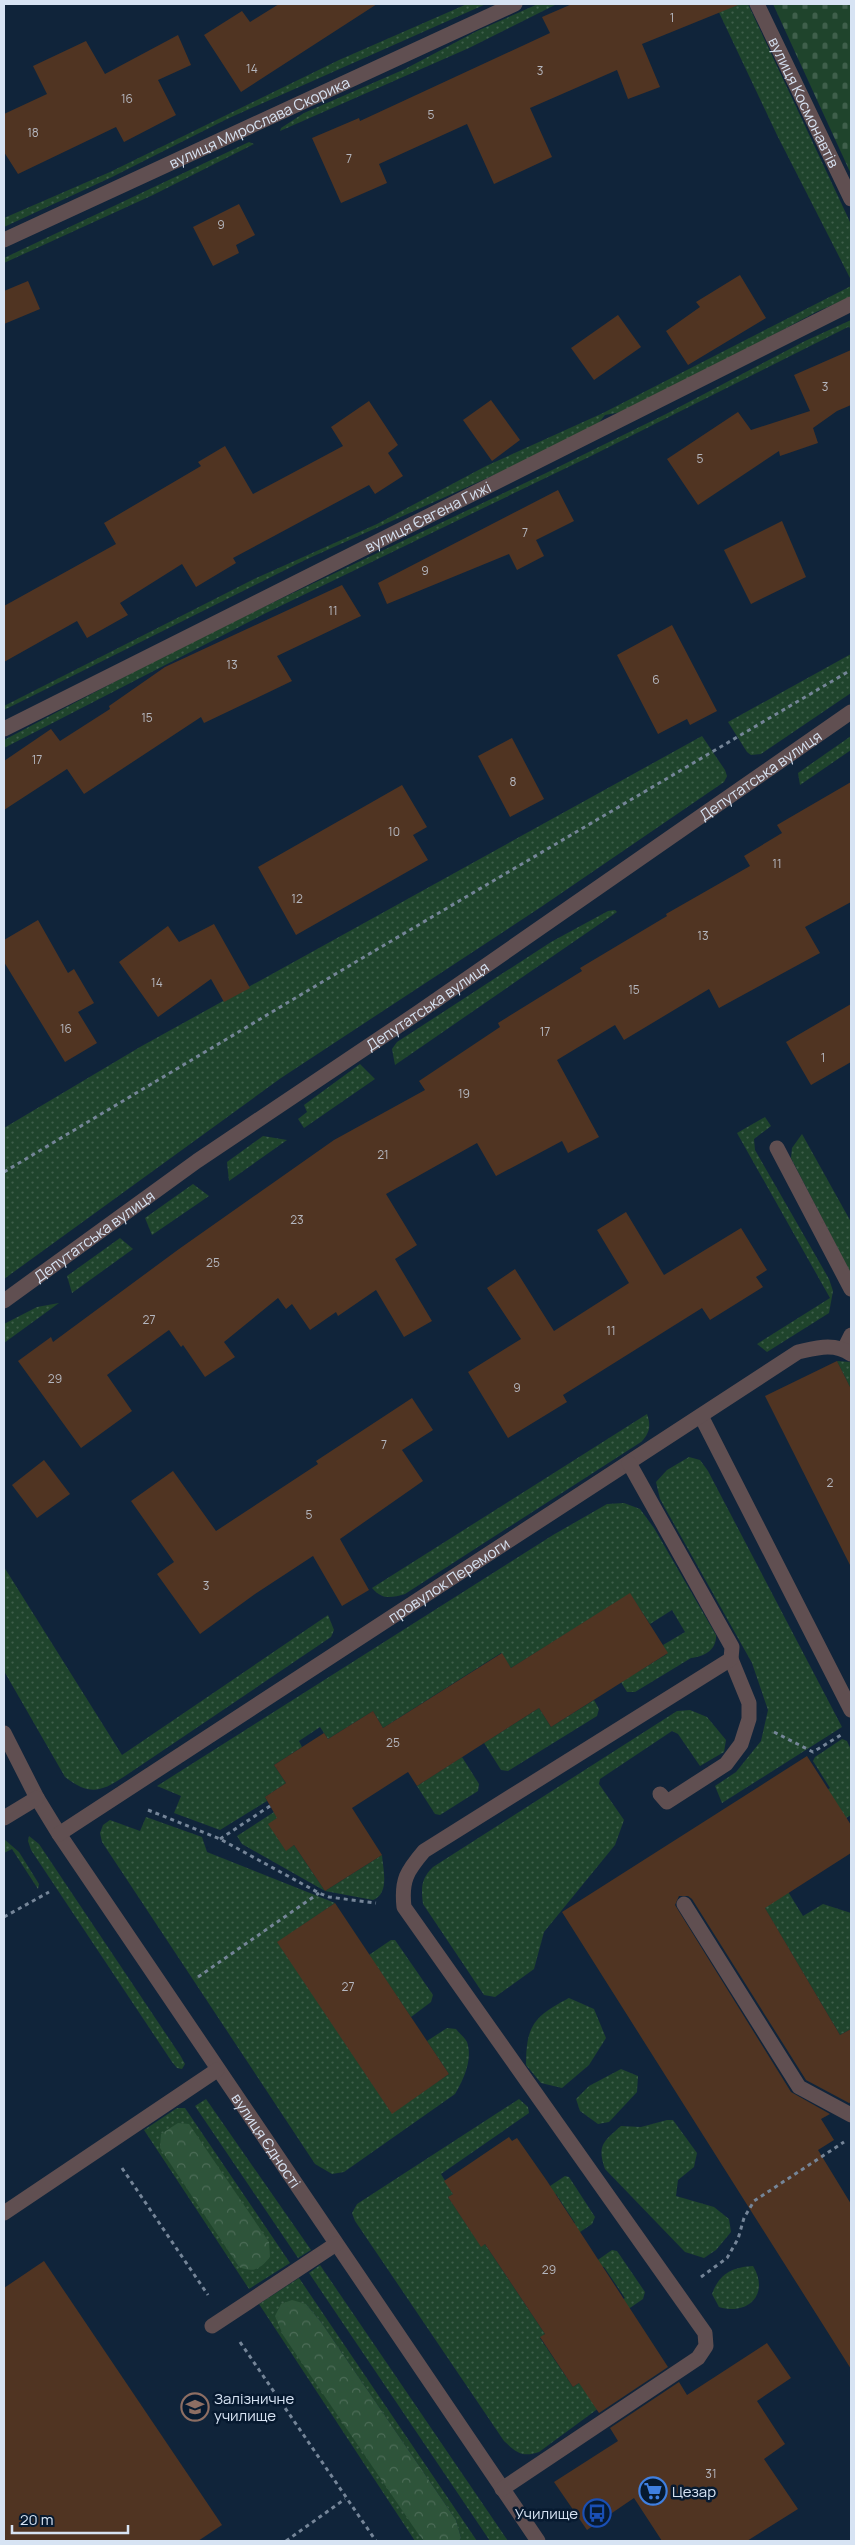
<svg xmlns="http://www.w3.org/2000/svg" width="855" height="2545" font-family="Manrope,sans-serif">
<defs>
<pattern id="grass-dots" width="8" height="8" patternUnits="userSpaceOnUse" patternTransform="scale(1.25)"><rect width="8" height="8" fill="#1f442c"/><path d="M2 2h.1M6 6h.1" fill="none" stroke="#3f5f4b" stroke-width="1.8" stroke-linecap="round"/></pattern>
<pattern id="forest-crowns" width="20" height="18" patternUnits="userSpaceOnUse" patternTransform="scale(1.25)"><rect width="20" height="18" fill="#2e543a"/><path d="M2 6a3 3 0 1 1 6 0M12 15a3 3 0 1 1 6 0" fill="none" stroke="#4c6c57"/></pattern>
<pattern id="cemetery-stones" width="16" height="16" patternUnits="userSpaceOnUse" patternTransform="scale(1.25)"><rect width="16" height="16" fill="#1f442c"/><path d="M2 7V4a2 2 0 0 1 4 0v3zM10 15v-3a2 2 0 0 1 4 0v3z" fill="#3f5f4b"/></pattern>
</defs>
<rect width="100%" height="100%" fill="#10243a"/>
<g fill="url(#grass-dots)" fill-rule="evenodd">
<polygon points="467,4 486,4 227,119 112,177 4,227 4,218 110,172 339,60"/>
<polygon points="538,4 557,4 469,48 280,131 281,128 304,113 405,69 477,31"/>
<polygon points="715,4 748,4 851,224 851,280 777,135"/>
<polygon points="249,142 254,144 153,195 4,263 4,258"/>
<polygon points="851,286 851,297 816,312 633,410 605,415 597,425 583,435 305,560 4,710 4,706 254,579 377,524 486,466 603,413"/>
<polygon points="851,320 851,328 848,327 589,457 266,613 4,748 4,740 198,638 546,473 666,414 805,341"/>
<polygon points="851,654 851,693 761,754 751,755 747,752 728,722"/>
<polygon points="702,736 725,770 727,776 724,782 541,907 281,1078 4,1279 4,1128 140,1047"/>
<polygon points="851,736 851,750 800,785 798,773"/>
<polygon points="615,910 617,912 395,1065 392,1049 397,1042 551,942 608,911"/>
<polygon points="360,1064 375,1079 304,1128 298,1119 307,1112 304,1105"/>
<polygon points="765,1117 771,1126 754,1139 755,1150 829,1279 833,1291 829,1313 767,1352 757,1344 830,1298 737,1133"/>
<polygon points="802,1134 851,1222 851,1274 791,1158 792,1148"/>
<polygon points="263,1136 287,1140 229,1181 227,1162"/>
<polygon points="193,1184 209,1196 152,1235 145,1218"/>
<polygon points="120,1238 133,1249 72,1293 67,1276"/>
<polygon points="59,1303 4,1343 4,1324 37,1307"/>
<polygon points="837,1361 851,1362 851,1389"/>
<path d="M647 1414C651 1425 650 1433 641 1442L405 1594C391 1598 382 1600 372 1588Z"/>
<polygon points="689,1457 700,1460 708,1471 842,1727 722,1803 715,1786 736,1772 761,1741 768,1710 752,1663 660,1499 656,1482 667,1470"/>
<path d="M624 1503 640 1509 654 1528 716 1635C717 1650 704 1657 691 1658L635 1692H627L621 1682 667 1654 663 1645 685 1632 672 1610 650 1624 630 1594 511 1668 501 1653 383 1728 373 1711 328 1739 320 1727 299 1741 302 1747 274 1765 286 1783 265 1797 267 1801 220 1830 174 1813 181 1796 157 1786 553 1535 607 1504Z"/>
<path d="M4 1567 122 1755 328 1615 334 1630 331 1637 131 1772C105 1789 93 1799 65 1777L4 1671Z"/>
<polygon points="594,1700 599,1709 597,1716 508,1771 501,1770 484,1743 539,1708 551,1727"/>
<path d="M690 1710 707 1717 726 1740 724 1752 700 1766 678 1734 672 1731 600 1779 599 1784 624 1820 615 1845 544 1932 534 1969 495 1997 484 1995 423 1904C421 1887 421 1879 433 1867L677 1711Z"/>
<polygon points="842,1739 847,1741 851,1750 851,1815 775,1862 774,1869 803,1916 823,1904 851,1913 851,2029 840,2035 731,1851 830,1788 813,1761 815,1757"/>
<polygon points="462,1757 479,1784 478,1791 440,1815 435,1814 417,1786"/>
<path d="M274 1812 278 1818 286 1850 294 1845 325 1891 382 1855C383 1870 390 1893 373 1900L325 1891 242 1844 237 1836Z"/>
<path d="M146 1817 202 1837 207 1852 335 1903 278 1942 392 2113 449 2074 427 2041 447 2028 456 2029C459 2033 465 2038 467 2042 473 2059 464 2079 455 2094L344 2172 332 2174 315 2164 102 1842 100 1833 103 1825 110 1820 140 1831Z"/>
<polygon points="29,1836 39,1844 180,2055 185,2064 182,2069 177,2068 172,2062 31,1850 28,1841"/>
<polygon points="4,1839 19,1852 39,1884 38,1889 12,1849 4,1853"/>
<polygon points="391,1940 395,1940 433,1995 431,2002 411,2017 369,1955"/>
<path d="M569 1998 594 2009 606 2038 589 2065 562 2088 541 2083 526 2065C526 2024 535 2016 569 1998Z"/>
<polygon points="621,2069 638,2076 637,2092 609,2122 598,2124 580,2111 576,2099 589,2086"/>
<polygon points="206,2099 311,2250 298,2258 195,2106"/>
<path d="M519 2099 528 2107 529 2113 441 2174 453 2194 448 2197 481 2246 485 2244 545 2334 540 2338 573 2387 579 2383 656 2366 539 2452C522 2458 516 2452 504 2441L355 2221 352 2213 357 2204Z"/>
<path d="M177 2108H185L290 2263 249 2289 144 2130ZM189 2124 239 2267 229 2251Z"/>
<path d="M667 2120H673L697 2153 694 2167 678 2180 676 2196 714 2207 729 2219 731 2232 716 2250 704 2258 685 2252 605 2169C597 2145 603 2142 621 2126L641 2127Z"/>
<polygon points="565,2176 569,2177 595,2217 592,2224 574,2236 569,2227 575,2223 556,2194 550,2198 544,2190"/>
<polygon points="612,2250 617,2251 645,2292 643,2299 624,2312 618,2303 625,2298 604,2267 592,2264"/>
<polygon points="320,2265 508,2541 490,2541 309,2273"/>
<path d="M753 2266C770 2294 748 2316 719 2307L712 2294C719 2274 732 2267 753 2266Z"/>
<polygon points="299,2278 477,2541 459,2541 461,2538 456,2520 321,2322 306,2304 419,2535 424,2541 415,2541 259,2304"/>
</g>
<g fill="url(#forest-crowns)">
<path d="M178 2123 189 2124 269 2242 270 2257C260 2269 254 2273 239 2267L160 2148 161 2134Z"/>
<polygon points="292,2300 306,2304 321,2322 456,2520 461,2538 459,2541 424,2541 419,2535 283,2335 275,2316 281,2304"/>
</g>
<polygon fill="url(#cemetery-stones)" points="773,4 851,4 851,174"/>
<g fill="#503422">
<polygon points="279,4 377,4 241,92 204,35 242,11 250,22"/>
<polygon points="572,4 738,5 642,44 660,87 628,99 617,70 530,108 552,157 494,184 467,124 379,164 387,183 341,203 312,138 359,118 360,121 550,33 542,17"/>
<polygon points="178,35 191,65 158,80 176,115 124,142 116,127 18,174 4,152 4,114 47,94 33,66 86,41 105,74"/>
<polygon points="239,204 255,235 236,245 239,253 213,266 193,227"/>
<polygon points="740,275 766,318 688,365 666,331 700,307 696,302"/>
<polygon points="28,281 40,309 4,324 4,291"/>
<polygon points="618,315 641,347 594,380 571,348"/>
<polygon points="851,350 851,405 837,411 813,428 818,443 780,456 779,451 698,505 667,459 738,412 751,430 810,411 794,375"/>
<polygon points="491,400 520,440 492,461 463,420"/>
<polygon points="369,401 398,445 388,453 403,476 375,494 369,485 233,558 236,563 196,587 182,564 120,603 128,615 87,638 77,621 4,662 4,606 116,544 104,523 201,466 198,462 225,446 253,494 343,446 331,427"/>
<polygon points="558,490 574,521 536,540 544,556 517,570 509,554 387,604 378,583"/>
<polygon points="782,521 806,577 751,604 724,550"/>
<polygon points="342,585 361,616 277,656 292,681 204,723 201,717 84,794 67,769 4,810 4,761 51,729 60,741 110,709 109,706 165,667"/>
<polygon points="672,625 717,711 690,725 687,719 658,734 617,655"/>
<polygon points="512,738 544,799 510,817 478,756"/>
<polygon points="851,782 851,902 805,927 820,953 719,1008 709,989 624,1040 615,1025 557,1060 599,1137 568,1153 562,1141 496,1176 477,1143 386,1194 417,1245 395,1259 432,1321 404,1337 376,1290 338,1316 336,1312 310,1330 292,1304 286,1309 278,1298 224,1342 235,1357 205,1377 183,1345 181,1347 169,1330 107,1375 132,1411 81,1448 18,1361 51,1337 53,1342 179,1249 334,1140 425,1090 419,1081 500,1027 498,1023 582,971 580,968 667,916 666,914 750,866 744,856 782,833 777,825"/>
<polygon points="402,785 427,827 413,835 428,860 296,935 258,867"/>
<polygon points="38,920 68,973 74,969 94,1003 78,1012 97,1043 65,1062 4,962 4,940"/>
<polygon points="214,924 250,988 224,1002 211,979 158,1017 119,962 168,926 179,942"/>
<polygon points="851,1004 851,1062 811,1085 786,1042"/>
<polygon points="626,1212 664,1275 741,1228 767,1270 756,1277 763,1287 710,1320 702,1308 563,1395 567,1402 508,1438 468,1372 521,1339 487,1288 515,1269 554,1331 629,1283 597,1230"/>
<polygon points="837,1361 851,1389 851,1567 765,1396"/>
<polygon points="412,1398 433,1430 402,1450 423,1481 340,1539 369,1590 342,1606 313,1556 255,1594 200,1634 157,1574 174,1562 131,1501 173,1471 216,1531 318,1464 316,1461"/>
<polygon points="44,1460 70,1494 37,1518 12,1485"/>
<polygon points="630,1593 668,1653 551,1727 539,1708 417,1786 408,1772 352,1808 382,1855 325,1891 294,1845 286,1851 268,1824 277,1818 265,1797 286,1783 274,1765 324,1733 328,1739 373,1711 383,1728 502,1653 511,1668"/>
<polygon points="807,1756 851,1825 851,1853 765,1908 840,2035 851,2029 851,2102 849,2103 806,2080 692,1899 688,1896 679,1896 675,1905 791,2092 830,2114 821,2119 834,2140 818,2150 851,2204 851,2369 562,1912"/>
<polygon points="335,1903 449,2074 392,2114 277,1942"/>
<polygon points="509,2137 512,2141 517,2138 547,2181 668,2367 599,2413 579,2383 573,2387 540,2337 545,2334 485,2244 481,2247 448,2197 453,2194 444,2181"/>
<polygon points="44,2261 222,2525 198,2541 4,2541 4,2288"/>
<polygon points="767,2343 791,2378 757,2401 785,2444 764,2459 798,2509 747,2541 662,2541 634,2498 587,2530 554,2482 618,2441 610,2428 679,2382 687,2395"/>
</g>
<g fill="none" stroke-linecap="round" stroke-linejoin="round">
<g stroke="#758598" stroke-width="3" stroke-dasharray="4 4" stroke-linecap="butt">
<polyline points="4,1172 359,960 851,670"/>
<polyline points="774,1732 813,1752 841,1735"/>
<polyline points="148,1810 220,1839 319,1893 329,1897 376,1903"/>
<polyline points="220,1839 270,1806"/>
<polyline points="4,1917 49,1892"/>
<polyline points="198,1977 319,1893"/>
<polyline points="122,2168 208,2295"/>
<polyline points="701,2277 727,2258 738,2239 744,2218 754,2201 844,2142"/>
<polyline points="240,2342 376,2541"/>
<polyline points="286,2541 345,2499"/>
</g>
<g stroke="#604f51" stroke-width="15">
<path id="s1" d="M757 4 851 199"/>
<path id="s2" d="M4 240 515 4"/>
<path id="s3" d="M4 729 851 304"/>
<polyline points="777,1148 851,1289"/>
<path id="s4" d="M4 1301 197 1161 419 1012 851 712"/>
<polyline points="844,1349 851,1335"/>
<polyline points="701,1416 851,1710"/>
<path id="s5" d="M4 1733 37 1798 59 1834 538 2541"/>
<polyline points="660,1794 667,1802 726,1764 741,1744 749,1719 749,1703 731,1659"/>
<polyline points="4,1818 37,1798"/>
<path id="s6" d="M59 1834 798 1352C816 1348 834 1342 851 1354"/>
<polyline points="684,1904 799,2087 851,2115"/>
<polyline points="4,2213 217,2070"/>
<polyline points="212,2326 336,2244"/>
<path d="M502 2489 698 2358 706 2346 705 2333 404 1907C401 1880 407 1871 424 1851L731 1659 732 1647 629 1463"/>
</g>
</g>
<defs>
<g id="university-ring" transform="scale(1.4375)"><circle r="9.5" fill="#071a30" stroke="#8d6e63" stroke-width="1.5"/><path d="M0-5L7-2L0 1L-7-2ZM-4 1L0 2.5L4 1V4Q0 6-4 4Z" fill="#8d6e63"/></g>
<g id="supermarket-ring" transform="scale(1.4375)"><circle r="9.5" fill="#071a30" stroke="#3f7fe0" stroke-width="1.5"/><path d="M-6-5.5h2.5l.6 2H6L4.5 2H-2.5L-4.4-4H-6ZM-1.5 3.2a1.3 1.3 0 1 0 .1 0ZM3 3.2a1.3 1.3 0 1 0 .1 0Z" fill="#3f7fe0"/></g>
<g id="bus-ring" transform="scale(1.4375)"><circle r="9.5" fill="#071a30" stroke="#1a4fb4" stroke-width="1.5"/><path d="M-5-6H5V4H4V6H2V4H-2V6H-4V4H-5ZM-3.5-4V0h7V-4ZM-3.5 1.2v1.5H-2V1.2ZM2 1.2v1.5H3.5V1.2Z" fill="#1a4fb4"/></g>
</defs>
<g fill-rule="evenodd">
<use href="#university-ring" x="195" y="2407"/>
<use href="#supermarket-ring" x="653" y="2491"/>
<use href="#bus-ring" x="597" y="2513"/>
</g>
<g text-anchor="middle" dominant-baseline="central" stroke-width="5" stroke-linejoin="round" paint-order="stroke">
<g font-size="12" fill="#b5b7bf">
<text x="672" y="17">1</text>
<text x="252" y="68">14</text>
<text x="540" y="70">3</text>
<text x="127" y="98">16</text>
<text x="431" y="114">5</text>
<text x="33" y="132">18</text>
<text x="349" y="158">7</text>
<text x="221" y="224">9</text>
<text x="825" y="386">3</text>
<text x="700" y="458">5</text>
<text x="525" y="532">7</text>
<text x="425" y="570">9</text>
<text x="333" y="610">11</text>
<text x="232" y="664">13</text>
<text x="656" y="679">6</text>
<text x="147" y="717">15</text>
<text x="37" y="759">17</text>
<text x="513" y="781">8</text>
<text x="394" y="831">10</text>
<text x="777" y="863">11</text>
<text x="297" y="898">12</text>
<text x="703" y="935">13</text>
<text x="157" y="982">14</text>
<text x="634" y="989">15</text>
<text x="66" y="1028">16</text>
<text x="545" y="1031">17</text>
<text x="823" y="1057">1</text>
<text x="464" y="1093">19</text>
<text x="383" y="1154">21</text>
<text x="297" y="1219">23</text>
<text x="213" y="1262">25</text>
<text x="149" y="1319">27</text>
<text x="611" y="1330">11</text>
<text x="55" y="1378">29</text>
<text x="517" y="1387">9</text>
<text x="384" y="1444">7</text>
<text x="830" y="1482">2</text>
<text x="309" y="1514">5</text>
<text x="206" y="1585">3</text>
<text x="393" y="1742">25</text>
<text x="348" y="1986">27</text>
<text x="549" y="2269">29</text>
<text x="711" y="2473">31</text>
</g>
<g font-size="15" fill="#d7e3f3" stroke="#071a30">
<text stroke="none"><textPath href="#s1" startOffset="109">вулиця Космонавтів</textPath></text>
<text stroke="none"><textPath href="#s2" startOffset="281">вулиця Мирослава Скорика</textPath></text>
<text stroke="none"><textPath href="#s3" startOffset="474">вулиця Євгена Гижі</textPath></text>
<text stroke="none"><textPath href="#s4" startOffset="921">Депутатська вулиця</textPath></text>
<text stroke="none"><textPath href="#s4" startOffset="516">Депутатська вулиця</textPath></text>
<text stroke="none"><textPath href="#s4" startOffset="111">Депутатська вулиця</textPath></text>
<text stroke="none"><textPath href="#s6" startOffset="465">провулок Перемоги</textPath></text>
<text stroke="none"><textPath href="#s5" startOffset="485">вулиця Єдності</textPath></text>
</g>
<g font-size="15" fill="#d7e3f3" stroke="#071a30" text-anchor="start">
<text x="214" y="2398">Залізничне<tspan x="214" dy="17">училище</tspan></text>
<text x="672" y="2491">Цезар</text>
<text x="578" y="2513" text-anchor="end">Училище</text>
</g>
</g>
<rect width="855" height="2545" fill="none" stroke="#d7e3f3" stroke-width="10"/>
<path d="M12 2525v8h116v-8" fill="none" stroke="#d7e3f3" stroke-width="2.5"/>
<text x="20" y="2525" font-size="15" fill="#d7e3f3" stroke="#071a30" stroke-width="4" paint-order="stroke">20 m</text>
</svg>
